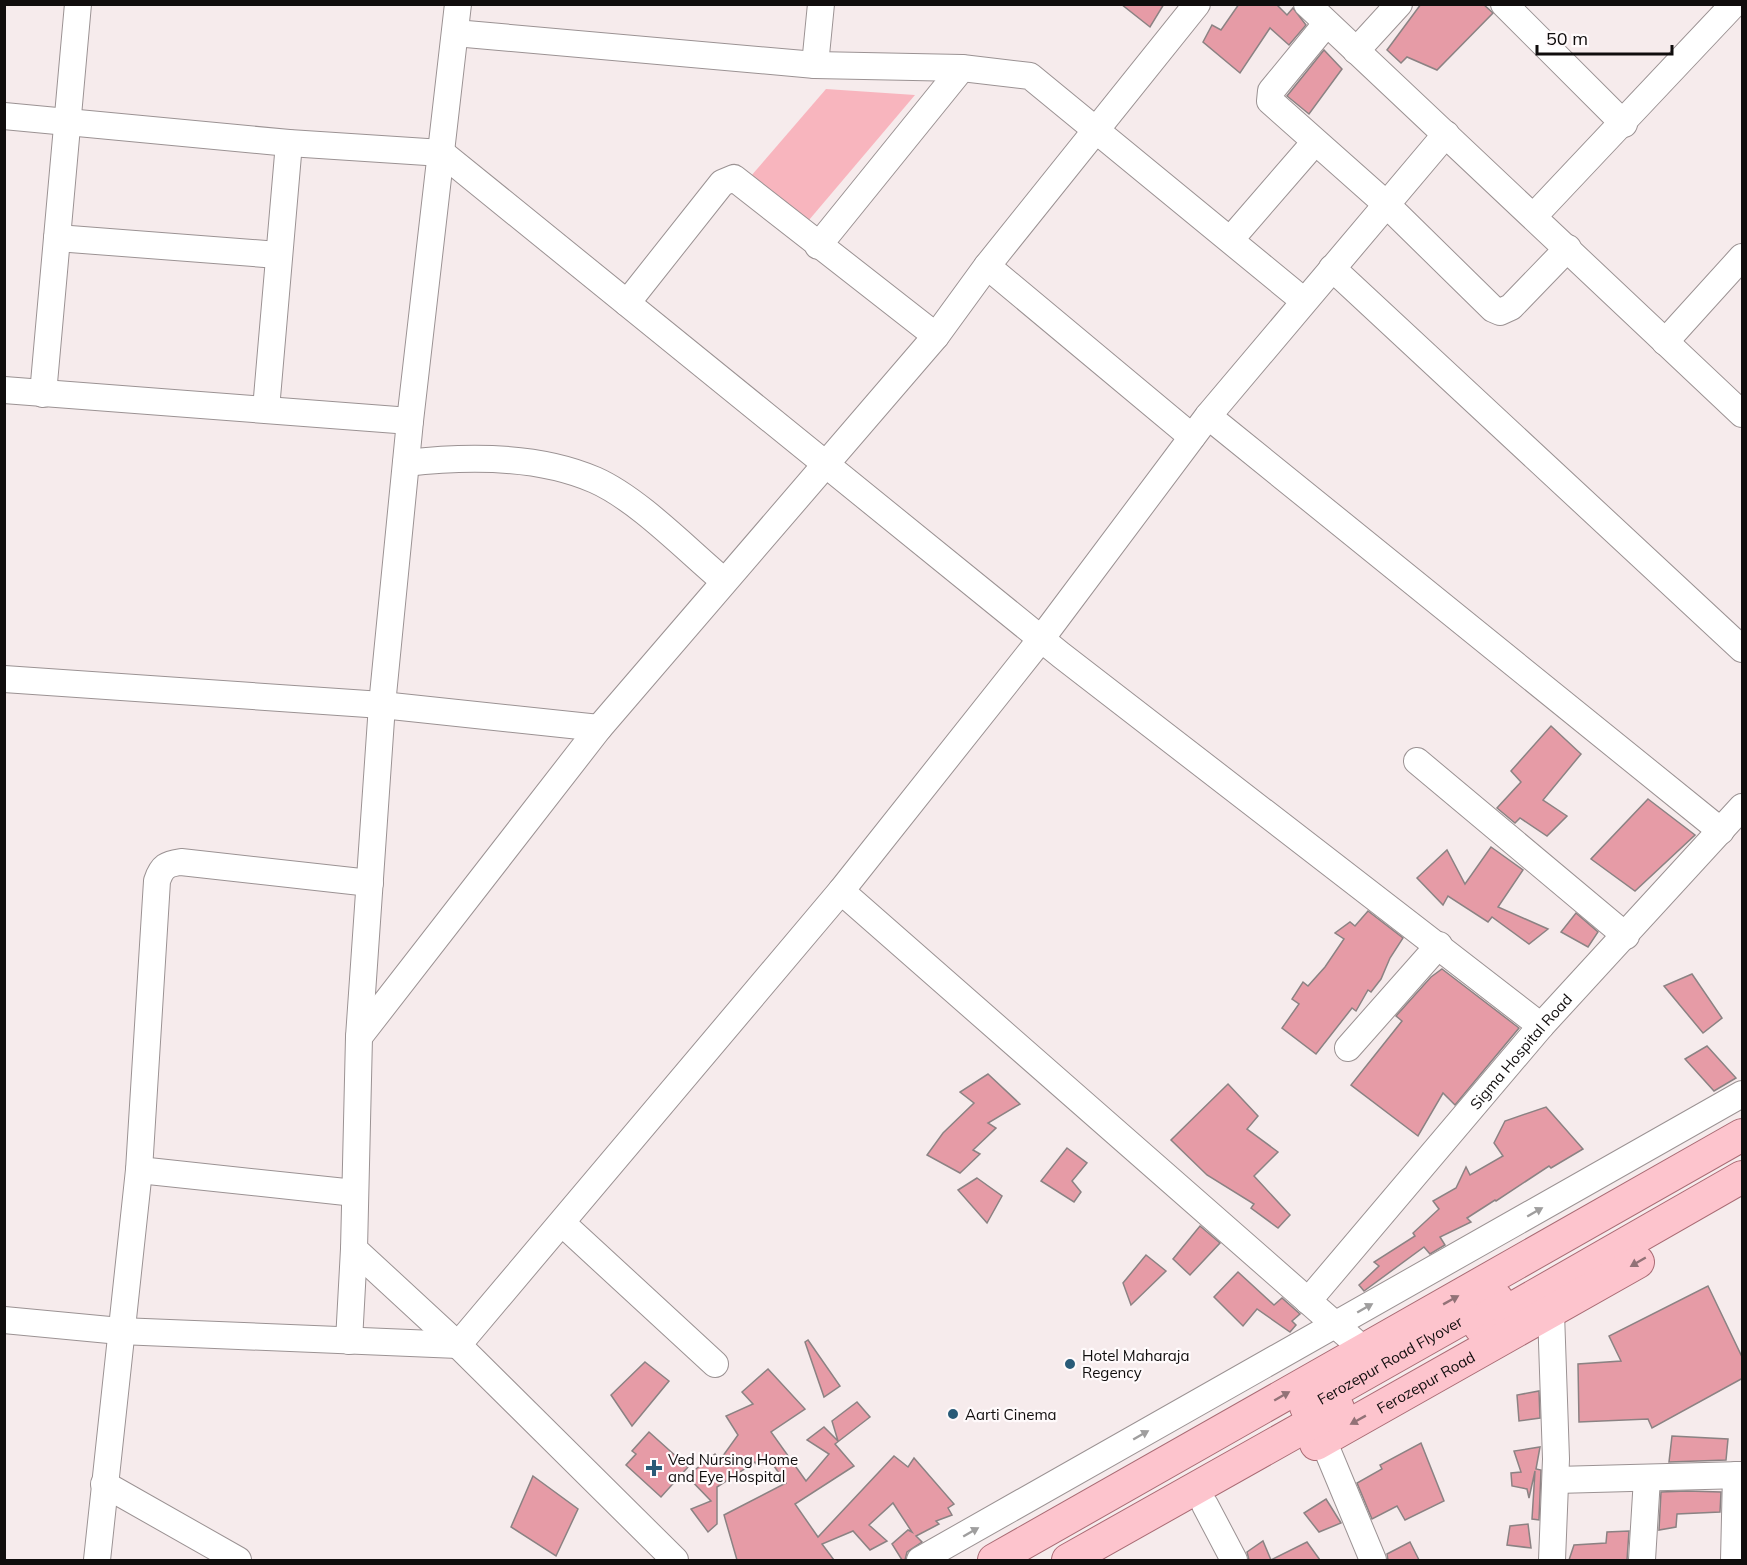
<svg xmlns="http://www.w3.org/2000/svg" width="1747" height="1565" font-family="Mulish,sans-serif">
<rect width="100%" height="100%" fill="#f6ebec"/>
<polygon fill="#f8b5be" points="826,89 915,95 809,220 751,176"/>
<g fill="#e69ba6" stroke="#8b8283" stroke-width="1.5">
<polygon points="1121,4 1164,4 1150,27"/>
<polygon points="1239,4 1276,4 1287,15 1293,8 1306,25 1289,45 1270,28 1240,73 1203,42 1212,25 1221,30"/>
<polygon points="1421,4 1483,4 1493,13 1437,70 1407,57 1401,63 1387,50"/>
<polygon points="1324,50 1342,69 1309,114 1287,96"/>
<polygon points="1551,726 1581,754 1543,800 1567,816 1547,836 1520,818 1515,823 1497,808 1521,782 1511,771"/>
<polygon points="1648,799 1695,835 1635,891 1591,859"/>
<polygon points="1491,847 1523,870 1498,907 1548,929 1529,944 1492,917 1488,922 1448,896 1443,905 1417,878 1447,850 1465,884"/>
<polygon points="1368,911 1403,938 1390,958 1381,979 1371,992 1368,990 1356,1011 1352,1008 1316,1054 1282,1028 1299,1004 1292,999 1303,982 1308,986 1325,967 1344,939 1335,933 1350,922 1355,926"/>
<polygon points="1576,913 1598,932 1588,947 1561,932"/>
<polygon points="1442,969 1519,1028 1455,1105 1443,1093 1418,1136 1351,1085 1402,1021 1396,1016 1431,977"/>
<polygon points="1692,974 1722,1018 1703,1033 1664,986"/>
<polygon points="1707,1046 1736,1078 1714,1091 1685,1059"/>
<polygon points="988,1074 1020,1104 988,1123 996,1128 973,1150 980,1154 960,1173 927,1155 943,1133 974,1103 960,1092"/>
<polygon points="1228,1084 1258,1116 1247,1129 1278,1152 1254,1176 1290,1215 1278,1228 1251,1208 1254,1204 1207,1175 1171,1140"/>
<polygon points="1546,1107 1583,1149 1551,1168 1549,1166 1496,1201 1495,1200 1467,1218 1471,1222 1440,1237 1445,1245 1430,1254 1424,1247 1364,1291 1359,1285 1379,1266 1374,1262 1415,1236 1413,1233 1439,1209 1433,1201 1456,1188 1466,1167 1470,1175 1503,1156 1494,1143 1505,1121"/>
<polygon points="1067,1148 1087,1163 1072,1181 1081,1192 1074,1202 1041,1181"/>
<polygon points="977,1178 1002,1196 987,1223 958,1190"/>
<polygon points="1200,1226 1220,1243 1190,1275 1173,1259"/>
<polygon points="1146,1255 1166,1271 1131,1305 1123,1283"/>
<polygon points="1238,1272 1274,1305 1282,1298 1300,1314 1292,1321 1296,1325 1290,1332 1257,1309 1243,1326 1214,1297"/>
<polygon points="1708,1286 1743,1359 1743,1378 1652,1428 1648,1419 1579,1422 1578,1364 1621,1361 1609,1336"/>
<polygon points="808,1340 840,1386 824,1397 805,1342"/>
<polygon points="645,1362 669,1381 632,1426 611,1395"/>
<polygon points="768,1369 805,1409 771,1432 806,1481 829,1454 807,1440 824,1427 838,1441 832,1421 857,1402 870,1417 835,1444 854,1466 795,1504 818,1537 894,1456 908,1467 914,1458 954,1504 948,1508 952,1515 936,1521 939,1524 916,1536 922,1542 907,1552 905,1560 902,1560 892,1544 908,1530 912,1532 893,1503 869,1525 887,1541 870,1550 853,1531 822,1544 834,1560 737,1560 724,1515 786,1483 769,1459 757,1465 755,1462 717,1487 717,1524 708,1532 691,1509 711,1501 687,1476 715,1454 720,1460 738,1435 726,1416 753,1404 742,1392"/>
<polygon points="1539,1391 1540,1418 1519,1421 1517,1395"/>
<polygon points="649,1432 688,1467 661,1497 626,1465 636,1454 632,1451"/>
<polygon points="1672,1436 1728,1439 1726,1460 1669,1462"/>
<polygon points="1421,1443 1444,1501 1405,1520 1397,1506 1372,1519 1357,1483 1382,1469 1380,1465"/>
<polygon points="1540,1447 1536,1469 1541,1470 1539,1520 1532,1519 1535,1471 1529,1498 1527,1489 1512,1486 1511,1473 1521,1472 1514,1451"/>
<polygon points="533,1476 578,1509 556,1556 511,1527"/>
<polygon points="1687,1491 1721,1492 1720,1512 1677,1514 1676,1527 1659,1530 1661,1492"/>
<polygon points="1326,1499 1341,1523 1319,1532 1304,1513"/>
<polygon points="1528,1524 1531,1548 1507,1545 1510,1526"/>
<polygon points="1629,1531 1627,1560 1569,1560 1574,1545 1606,1543 1607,1532"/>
<polygon points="1263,1541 1271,1560 1307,1542 1320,1560 1249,1560 1247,1552"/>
<polygon points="1410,1542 1419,1560 1388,1560 1387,1554"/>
</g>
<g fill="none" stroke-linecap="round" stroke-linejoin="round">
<g stroke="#9b9293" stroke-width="28">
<g id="minor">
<polyline points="458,4 410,421 382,705 359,1037 354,1249 458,1345 675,1560"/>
<polyline points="1307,4 1742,414"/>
<polyline points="1504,4 1624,124"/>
<polyline points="1326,24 1271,91 1270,101 1386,204 1493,309 1500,312 1511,307 1568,248"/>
<polyline points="455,33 815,65 962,68 1030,76 1304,301"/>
<polyline points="1356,51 1399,4"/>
<polyline points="815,65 821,4"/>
<polyline points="4,116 289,143 442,153 1061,655 1541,1026"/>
<polyline points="1534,216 1734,4"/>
<polyline points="57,238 278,255"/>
<polyline points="1231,239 1315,142"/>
<polyline points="818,246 962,68"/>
<polyline points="987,266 1192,437"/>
<polyline points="1332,268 1742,649"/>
<polyline points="627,303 722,183 734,178 936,336"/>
<polyline points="1665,342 1742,257"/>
<polyline points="4,390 410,421"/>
<polyline points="43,394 78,4"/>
<polyline points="266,409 289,143"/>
<polyline points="1208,416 1721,831"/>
<path d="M406 463C466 456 538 455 595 480 638 499 687 550 724 581"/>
<polyline points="4,679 382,705 599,728"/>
<polyline points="1417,761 1626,936"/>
<polyline points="841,891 1041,639 1208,416 1446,134"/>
<polyline points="359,1037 599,728 936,336 987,266 1197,4"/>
<polyline points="1348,1048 1439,945"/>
<polyline points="139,1170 355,1193"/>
<polyline points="562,1223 715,1364"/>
<path id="s1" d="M1308 1301 1541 1026 1742 807"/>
<polyline points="1551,1313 1556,1459 1552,1560"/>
<polyline points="4,1320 120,1331 458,1345 841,891 1363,1349"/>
<polyline points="349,1341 354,1249"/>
<polyline points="1323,1440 1373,1560"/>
<polyline points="1556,1480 1742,1475"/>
<polyline points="104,1484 238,1560"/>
<polyline points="1205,1505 1234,1560"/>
<path d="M97 1560 139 1170 157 881C162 866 167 864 181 862L370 883"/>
<polyline points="920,1560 1742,1094"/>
<polyline points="1642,1560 1647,1478"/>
<polyline points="1734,1560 1736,1475"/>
</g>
</g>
<g stroke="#a96b74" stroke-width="34">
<g id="major">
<polyline points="1480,1327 1742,1177"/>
<path id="s2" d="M1306 1407 1497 1299"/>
<path id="s3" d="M1316 1444 1638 1262"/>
<polyline points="994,1560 1742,1135"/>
<polyline points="1068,1560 1338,1408"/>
</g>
</g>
<use href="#minor" stroke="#fff" stroke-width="26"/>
<use href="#major" stroke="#fdc4cd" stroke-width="32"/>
</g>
<defs><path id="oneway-solid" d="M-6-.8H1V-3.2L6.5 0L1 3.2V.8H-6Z" transform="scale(1.5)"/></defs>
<g fill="#9f9e9e">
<use href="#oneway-solid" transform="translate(1535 1212) rotate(-30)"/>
<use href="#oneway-solid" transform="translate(1365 1308) rotate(-30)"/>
<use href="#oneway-solid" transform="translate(1141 1435) rotate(-30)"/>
<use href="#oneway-solid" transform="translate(971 1532) rotate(-30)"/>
</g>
<g fill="#927277">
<use href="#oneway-solid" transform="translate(1638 1262) rotate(150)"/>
<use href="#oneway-solid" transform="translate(1451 1300) rotate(-29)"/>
<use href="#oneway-solid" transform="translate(1282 1396) rotate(-30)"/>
<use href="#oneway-solid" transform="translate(1358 1420) rotate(151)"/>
</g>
<g fill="#295b78" stroke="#fffafb" stroke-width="2">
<circle cx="1070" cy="1364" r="6"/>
<circle cx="953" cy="1414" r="6"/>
<path d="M651 1459h6v6h6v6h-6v6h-6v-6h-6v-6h6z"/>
</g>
<g text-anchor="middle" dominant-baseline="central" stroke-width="4.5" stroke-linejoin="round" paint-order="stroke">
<g font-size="15" fill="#100d0d" stroke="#fffafb">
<text stroke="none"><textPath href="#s1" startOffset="328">Sigma Hospital Road</textPath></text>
<text stroke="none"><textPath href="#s2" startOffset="96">Ferozepur Road Flyover</textPath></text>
<text stroke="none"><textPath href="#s3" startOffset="126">Ferozepur Road</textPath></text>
</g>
<g font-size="15" fill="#100d0d" stroke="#fffafb" text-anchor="start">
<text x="1082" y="1355">Hotel Maharaja<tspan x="1082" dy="17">Regency</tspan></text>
<text x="965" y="1414">Aarti Cinema</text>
<text x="668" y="1459">Ved Nursing Home<tspan x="668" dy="17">and Eye Hospital</tspan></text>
</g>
</g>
<rect width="1747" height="1565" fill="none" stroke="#100d0d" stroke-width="12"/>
<path d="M1537 45v9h135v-9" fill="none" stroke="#100d0d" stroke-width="3"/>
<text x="1546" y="45" font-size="18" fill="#100d0d" stroke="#fffafb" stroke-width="4.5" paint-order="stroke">50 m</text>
</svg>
